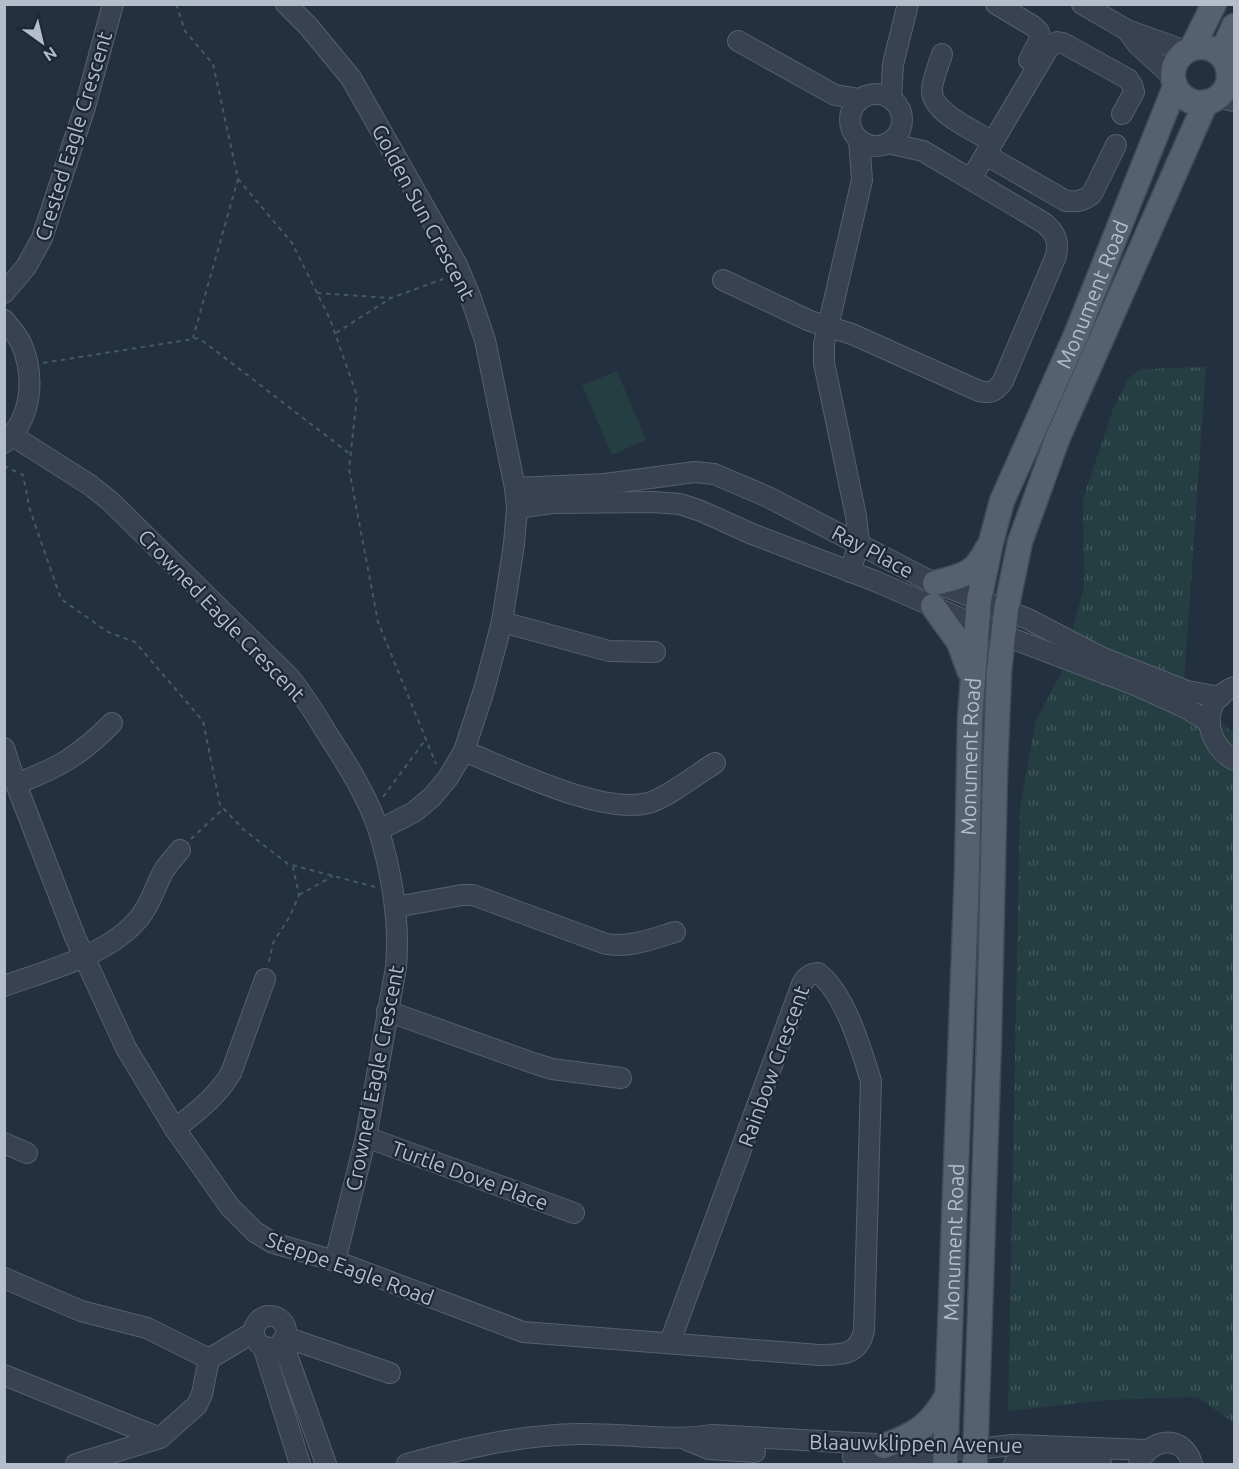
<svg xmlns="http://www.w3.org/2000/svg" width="1239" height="1469" font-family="Ubuntu,sans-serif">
<defs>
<pattern id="grass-tufts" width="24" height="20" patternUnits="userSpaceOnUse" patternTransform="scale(1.5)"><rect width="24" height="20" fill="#253e41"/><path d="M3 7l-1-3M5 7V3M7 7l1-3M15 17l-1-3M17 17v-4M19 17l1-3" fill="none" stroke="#42585b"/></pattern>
</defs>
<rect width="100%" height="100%" fill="#233040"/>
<polygon fill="url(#grass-tufts)" points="1206,367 1183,696 1234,733 1234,1423 1197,1397 1107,1400 1008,1411 1020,806 1036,721 1061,673 1084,587 1083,499 1113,409 1128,379 1141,369"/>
<polygon fill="#253e41" points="617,371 646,440 612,455 582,385"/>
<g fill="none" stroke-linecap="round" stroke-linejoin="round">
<g stroke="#56606d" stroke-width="22">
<g id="minor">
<polyline points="286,4 309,27 351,78 457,265 470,296 485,340 515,488 517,508 514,544 502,622 484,690 464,751 448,778 432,797 414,812 379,830"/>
<polyline points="996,4 1033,26 1039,32 1040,39 1029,60"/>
<polyline points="1082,4 1127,30 1186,51"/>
<polyline points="1127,30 1138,45 1173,77"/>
<polyline points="738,41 835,95 860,99"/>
<path d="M942 54C939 65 932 79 932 90 931 111 970 129 986 138"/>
<polyline points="1228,70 1234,76"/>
<circle cx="876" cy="120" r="26"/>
<polyline points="1217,97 1234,101"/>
<polyline points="891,99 893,64 908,4"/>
<path d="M986 155 1066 201C1077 202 1084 201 1092 194L1116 145"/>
<polyline points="971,179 1049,47 1057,42 1063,43 1128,79 1132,85 1134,92 1122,114"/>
<path d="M723 280 810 321 852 334 979 391C991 394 996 391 1003 381L1056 256C1059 241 1056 233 1044 223L923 151 888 143"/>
<polyline points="4,293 26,267 42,238 85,107 113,4"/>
<path d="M4 320C10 327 17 335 21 343 35 375 33 418 4 443"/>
<path d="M13 436 90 485 110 501 289 677C305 696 317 717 330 738 349 767 368 798 379 831 392 875 400 922 396 967L366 1137 335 1261"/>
<polyline points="515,488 605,484 695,472 714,474 768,497 926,579 1028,619 1101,657 1187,691 1220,697"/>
<polyline points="517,508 552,503 653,502 680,504 701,511 752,534 875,581 976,625 1135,685 1186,708 1210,723"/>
<polyline points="850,572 859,543 856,516 824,363 824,344 862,180 859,140"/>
<polyline points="502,622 609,651 655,652"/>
<path d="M1234 687C1199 701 1204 743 1234 760"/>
<path d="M4 748 16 784 75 937 126 1048 175 1129 230 1207 255 1232 273 1243 335 1261 523 1332 819 1355C840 1355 858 1356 864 1331L871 1081C861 1049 845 993 818 973 809 974 806 977 802 984L670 1342"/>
<path d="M464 751C509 769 602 815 648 803 667 798 697 774 715 763"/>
<path d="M16 784C58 768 81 755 112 723"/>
<path d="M396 907 462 895H473L606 944C630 948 652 939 675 932"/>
<path d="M4 986C48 970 110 955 140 917 150 904 154 890 161 876 165 866 174 858 180 850"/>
<polyline points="387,1011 533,1063 552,1069 621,1078"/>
<path d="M175 1129C196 1112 217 1097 231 1073L265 979"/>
<polyline points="366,1137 574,1213"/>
<polyline points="4,1143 27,1153"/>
<polyline points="4,1278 81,1311 147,1328 209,1359"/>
<circle cx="270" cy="1332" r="16"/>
<polyline points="285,1337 390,1373"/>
<polyline points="282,1341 326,1464"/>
<polyline points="263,1346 300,1464"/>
<polyline points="4,1375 160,1438"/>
<polyline points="687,1440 709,1449 755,1452"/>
<polyline points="853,1457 938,1464"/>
<polyline points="76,1464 160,1438 197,1405 202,1394 209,1359 254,1332"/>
<path d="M407 1464C466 1448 518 1435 579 1434 623 1433 667 1442 712 1435L946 1448 976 1449 1013 1445 1147 1450"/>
<polyline points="1014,1464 1101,1464"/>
<path d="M1139 1464C1149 1437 1184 1434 1192 1464"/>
</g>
</g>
<g stroke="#414b59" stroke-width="27">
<g id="major">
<circle cx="1201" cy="75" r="28"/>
<polyline points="1192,48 1214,4"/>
<polyline points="1221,55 1234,26"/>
<path d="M935 583C962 576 974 575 987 549"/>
<polyline points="933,606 959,642 969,670"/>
<path d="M884 1446C915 1435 931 1425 947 1396"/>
<path id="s1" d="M945 1464 967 872 970 718 979 600 991 542 1002 501 1076 335 1175 87"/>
<polyline points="975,1464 989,1037 995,772 999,672 1006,610 1020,542 1058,437 1206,102"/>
</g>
</g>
<g stroke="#445b5e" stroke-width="2" stroke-dasharray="4.5 4.5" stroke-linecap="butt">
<polyline points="176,4 185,31 213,64 238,179 193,338"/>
<polyline points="4,30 6,35 4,39"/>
<polyline points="238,179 292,243 330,319 357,396 349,469 378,622 436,764"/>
<polyline points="317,293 391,298"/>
<polyline points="336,333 391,298 443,279"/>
<polyline points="43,363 199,338 350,454"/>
<polyline points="4,466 23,475 30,510 61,599 108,632 135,642 203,721 220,805 243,829 288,864 375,887"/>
<polyline points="383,797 426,739"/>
<polyline points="191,839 224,808"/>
<polyline points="299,895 333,876"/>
<polyline points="269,962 273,943 290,916 299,895 293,867"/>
</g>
<use href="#minor" stroke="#384250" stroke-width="20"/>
<use href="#major" stroke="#566170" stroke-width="24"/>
</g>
<g text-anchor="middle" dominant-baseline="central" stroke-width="4.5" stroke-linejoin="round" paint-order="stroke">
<g font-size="21" fill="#b4bdca" stroke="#1d2735">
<text transform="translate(73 136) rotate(-73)">Crested Eagle Crescent</text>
<text transform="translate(424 212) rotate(62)">Golden Sun Crescent</text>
<text stroke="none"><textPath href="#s1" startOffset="1192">Monument Road</textPath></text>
<text transform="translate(873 551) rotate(28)">Ray Place</text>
<text transform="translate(222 615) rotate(46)">Crowned Eagle Crescent</text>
<text stroke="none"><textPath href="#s1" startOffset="708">Monument Road</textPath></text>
<text transform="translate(773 1066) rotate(-70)">Rainbow Crescent</text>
<text transform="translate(374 1078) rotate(-79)">Crowned Eagle Crescent</text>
<text transform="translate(470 1175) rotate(20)">Turtle Dove Place</text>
<text stroke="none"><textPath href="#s1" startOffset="222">Monument Road</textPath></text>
<text transform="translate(350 1268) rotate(20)">Steppe Eagle Road</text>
<text transform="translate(916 1443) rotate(1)">Blaauwklippen Avenue</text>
</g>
</g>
<rect width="1239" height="1469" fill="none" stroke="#b4bdca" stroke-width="12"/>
<g transform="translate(42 42) rotate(146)" stroke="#1d2735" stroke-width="4.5" paint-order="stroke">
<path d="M0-4.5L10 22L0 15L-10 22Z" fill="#b4bdca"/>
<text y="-9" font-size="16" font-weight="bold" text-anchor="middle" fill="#b4bdca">N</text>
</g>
</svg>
